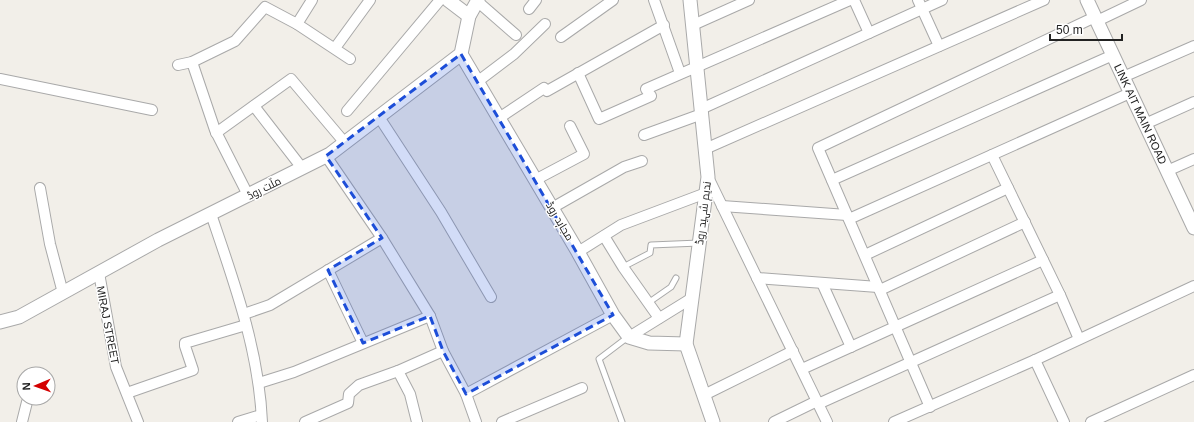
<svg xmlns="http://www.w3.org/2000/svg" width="1194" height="422" font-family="Arial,Cairo,sans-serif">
<rect width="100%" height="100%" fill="#f2efe9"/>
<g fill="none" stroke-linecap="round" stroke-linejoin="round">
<g stroke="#a9a9a9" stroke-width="7">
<g id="service">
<polyline points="623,267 650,253 651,245 699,243"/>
<polyline points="648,303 671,287 676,278"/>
<polyline points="622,422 599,359 628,337"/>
</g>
</g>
<g stroke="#a9a9a9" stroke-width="12">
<g id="minor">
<polyline points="654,0 680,73"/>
<polyline points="854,0 869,33"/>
<polyline points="918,0 939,46"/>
<polyline points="477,1 516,35"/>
<polyline points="529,9 536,0"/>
<polyline points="1097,21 1141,0"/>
<polyline points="297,24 312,0"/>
<polyline points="693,25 749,0"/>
<polyline points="561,37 613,0"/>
<polyline points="335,48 370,0"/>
<polyline points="192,62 215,130 248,195"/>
<polyline points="178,65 192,62 235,41 265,7 297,24 350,59"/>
<polyline points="578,73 599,119 651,96 646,89 850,0"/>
<polyline points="1123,77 1194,46"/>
<polyline points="0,79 152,110"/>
<polyline points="477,82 514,54 545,24"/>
<polyline points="254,106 302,168"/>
<polyline points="701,109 942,0"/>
<polyline points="347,111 440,0"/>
<polyline points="379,117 441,212 491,297"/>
<polyline points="499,118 544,88 547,91 664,25"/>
<polyline points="1145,124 1194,102"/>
<polyline points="216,133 291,79 345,143"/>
<polyline points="644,135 702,114"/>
<polyline points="705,149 1044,0"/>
<polyline points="992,155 1060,295 1079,339"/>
<polyline points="326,156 382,238 430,316 443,351 466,394 476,422"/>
<polyline points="1167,171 1194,159"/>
<polyline points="708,177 827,422"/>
<polyline points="535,180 584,154 570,126"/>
<polyline points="832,180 1113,55"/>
<polyline points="40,188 50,244 63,293"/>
<polyline points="722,206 847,215"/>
<polyline points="552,208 624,167 642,161"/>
<path d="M211 214C234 282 259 350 262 422"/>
<polyline points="849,219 1130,93"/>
<polyline points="604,236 623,267 659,318"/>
<polyline points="578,252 621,225 706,193"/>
<polyline points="865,255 1008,188"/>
<polyline points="328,270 363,343"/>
<polyline points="99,273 116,367 138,422"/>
<polyline points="757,278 878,287"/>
<polyline points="822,283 851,347"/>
<polyline points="880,290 1025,222"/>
<polyline points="244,314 270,305 382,238"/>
<polyline points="629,337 692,298"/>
<polyline points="1035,360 1064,422"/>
<polyline points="802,369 1043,260"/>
<polyline points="398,371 443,351"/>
<polyline points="259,383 294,372 430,316"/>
<polyline points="127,393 193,370 185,346 185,343 246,325"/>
<polyline points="466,394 613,315"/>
<polyline points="704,395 793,351"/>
<polyline points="818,404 1060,295"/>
<polyline points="930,407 818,148 1095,17"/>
<polyline points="22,422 27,402"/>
<polyline points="238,422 261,415"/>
<polyline points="305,422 348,403 349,394 359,385 398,371 410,394 417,422"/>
<polyline points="502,422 582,388"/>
<polyline points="774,422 817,401"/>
<polyline points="894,422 1035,360 1194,286"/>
<polyline points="1091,422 1194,375"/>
</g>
</g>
<g stroke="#a9a9a9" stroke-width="15">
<g id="tertiary">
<polyline points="448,0 469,16"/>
<polyline points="690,0 708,177 686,344 713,422"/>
<path id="s1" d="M1087 0 1194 228"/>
<polyline points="461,54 578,252 613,315 629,337 649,343 686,344"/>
<polyline points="0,322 19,317 158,240 330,154 461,54 469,16 478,0"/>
</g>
</g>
<use href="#service" stroke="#fff" stroke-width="5"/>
<use href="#minor" stroke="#fff" stroke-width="10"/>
<use href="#tertiary" stroke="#fff" stroke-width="13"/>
</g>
<path fill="#1d4ed8" fill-opacity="0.2" stroke="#1d4ed8" stroke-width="3" stroke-dasharray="8 5" stroke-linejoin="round" d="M461 54 613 315 466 394 443 351 430 316 363 343 328 270 382 238 326 156Z"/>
<g text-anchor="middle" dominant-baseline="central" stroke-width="3" stroke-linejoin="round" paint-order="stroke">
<g font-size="11" fill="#222" stroke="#fff">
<text stroke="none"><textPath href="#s1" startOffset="126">LINK AIT MAIN ROAD</textPath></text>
<text transform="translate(264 188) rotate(-27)">ملّت روڈ</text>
<text transform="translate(703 213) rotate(-83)">ندیم شہید روڈ</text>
<text transform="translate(560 221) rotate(59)">مجاہد روڈ</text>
<text transform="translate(108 325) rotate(79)">MIRAJ STREET</text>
</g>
</g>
<g transform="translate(36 386) rotate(268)"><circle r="19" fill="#ffffff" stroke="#a7a7a7"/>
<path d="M0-3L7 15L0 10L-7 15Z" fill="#d40000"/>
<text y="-6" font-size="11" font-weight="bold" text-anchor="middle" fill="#222222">N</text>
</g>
<path d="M1050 34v6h72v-6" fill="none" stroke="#222222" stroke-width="2"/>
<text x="1056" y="34" font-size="12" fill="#222222" stroke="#ffffff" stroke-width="3" paint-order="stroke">50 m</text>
</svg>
